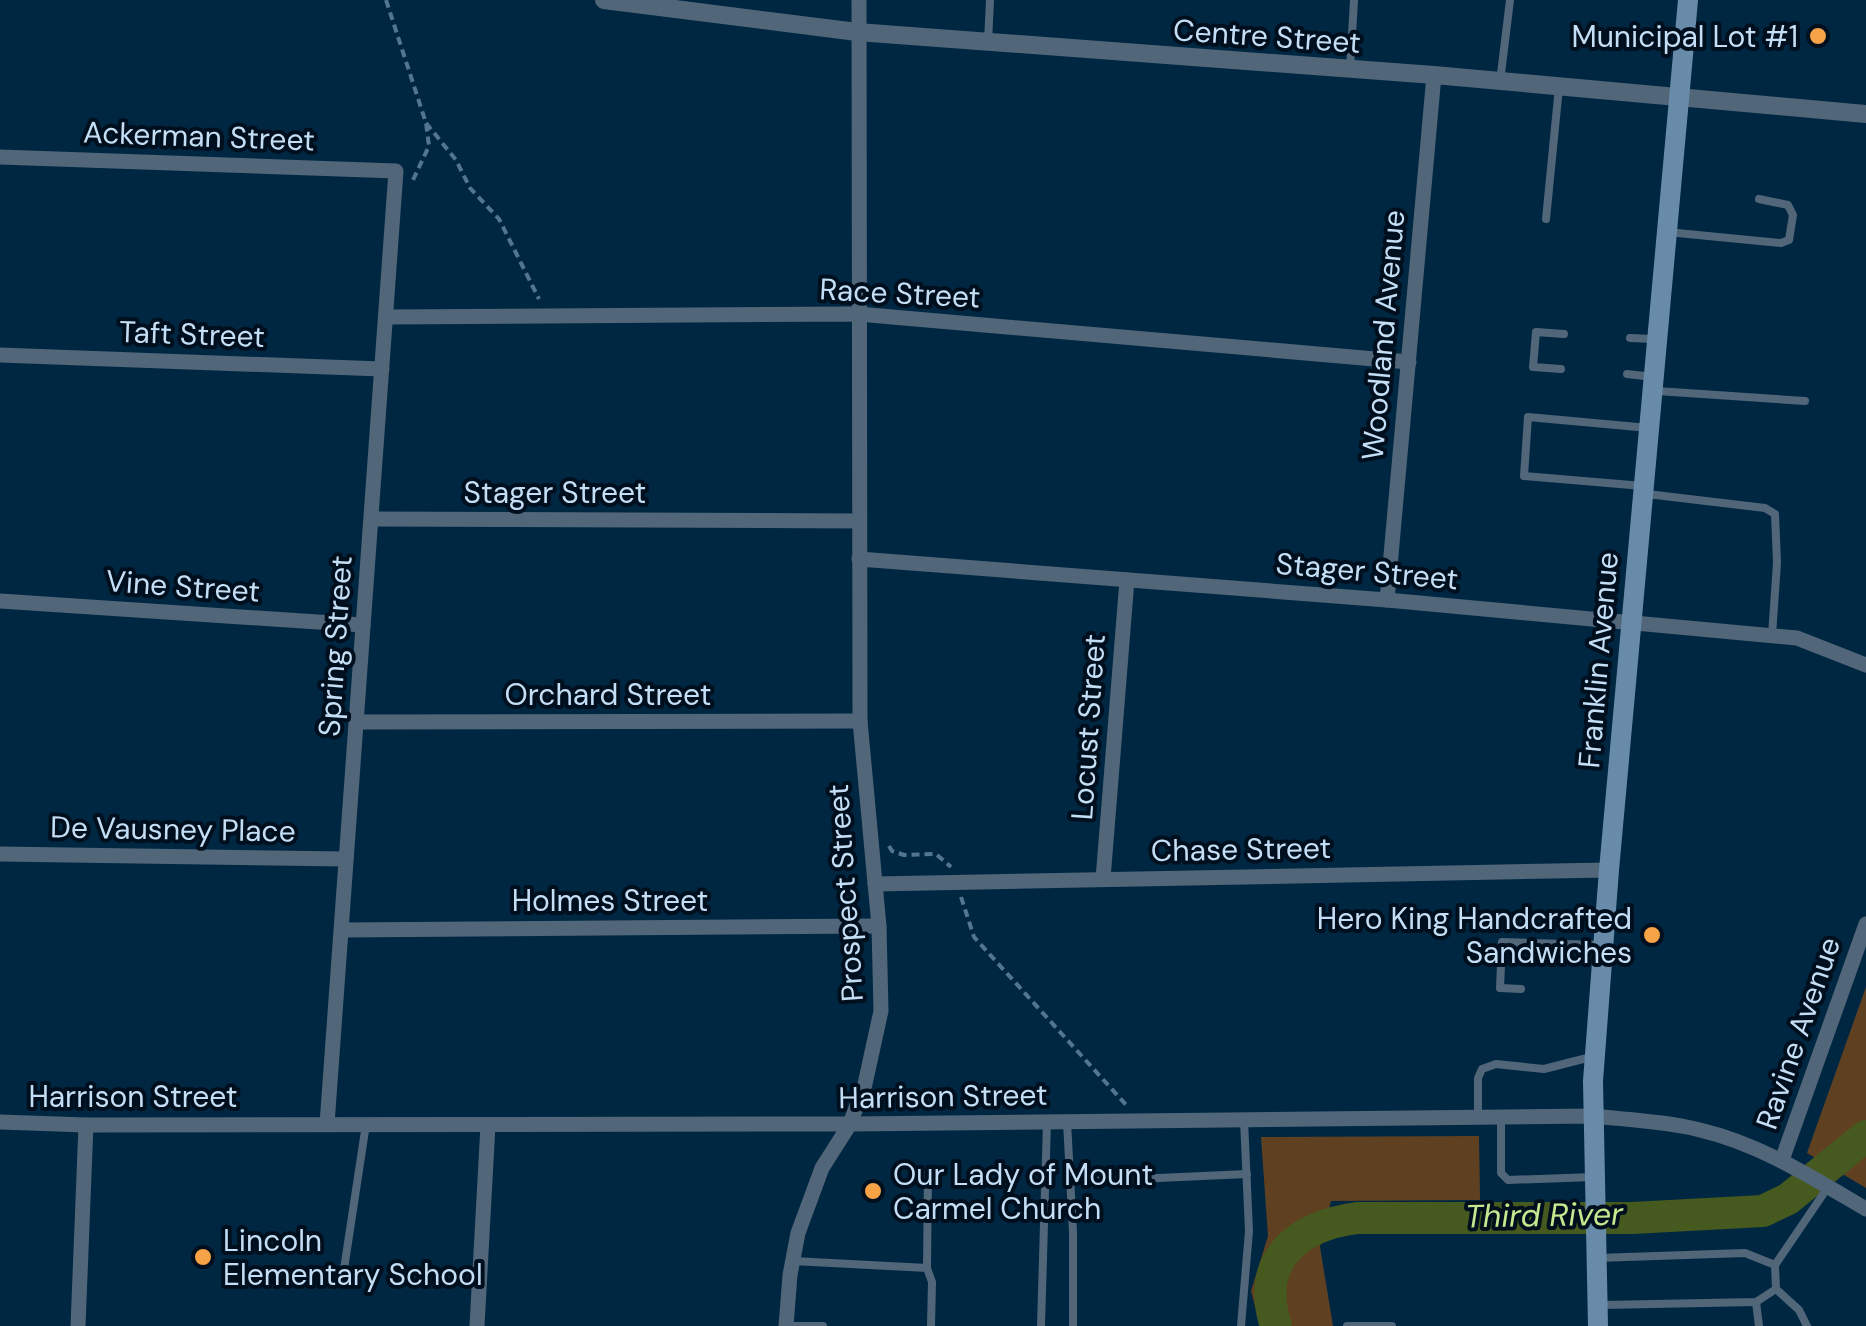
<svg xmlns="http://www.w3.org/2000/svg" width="1866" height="1326" font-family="'DM Sans',sans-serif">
<rect width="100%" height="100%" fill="#002742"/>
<g fill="#5f4122">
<polygon points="1866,987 1866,1188 1807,1153"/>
<polygon points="1479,1136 1480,1200 1331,1201 1320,1247 1333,1326 1260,1326 1251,1291 1268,1236 1261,1137"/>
</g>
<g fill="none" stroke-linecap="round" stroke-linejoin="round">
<path stroke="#46591e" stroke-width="32" d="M1276 1326C1255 1261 1296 1226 1357 1218H1632L1763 1211 1788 1199 1866 1136"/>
<g stroke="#54758f" stroke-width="4" stroke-dasharray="8 5" stroke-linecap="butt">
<polyline points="386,0 426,123 429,146 413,180"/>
<polyline points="426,123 456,160 470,188 499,219 539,299"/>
<polyline points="889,846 892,851 904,855 936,854 951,867"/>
<polyline points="961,897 974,937 1128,1107"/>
</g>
<g stroke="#516679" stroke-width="8">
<polyline points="988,42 990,0"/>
<polyline points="1350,69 1354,0"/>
<polyline points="1500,82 1510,0"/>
<polyline points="1546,219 1559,87"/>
<polyline points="1667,232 1781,243 1789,240 1793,215 1788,205 1759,199"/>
<polyline points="1630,338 1653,339"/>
<polyline points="1561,369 1533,367 1536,332 1564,334"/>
<polyline points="1627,374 1653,377"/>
<polyline points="1657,391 1805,401"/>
<polyline points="1643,486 1524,476 1528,417 1649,428"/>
<polyline points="1647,494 1765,508 1775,514 1777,563 1772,635"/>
<polyline points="1521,989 1500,988 1502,942 1599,945"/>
<polyline points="1478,1117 1478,1078 1482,1069 1496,1064 1544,1069 1591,1057"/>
<polyline points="1501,1119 1501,1173 1508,1180 1594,1177"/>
<polyline points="1067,1122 1073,1232 1073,1326"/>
<polyline points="928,1172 927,1268 932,1282 931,1326"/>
<polyline points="1069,1182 1247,1174"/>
<polyline points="1597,1258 1745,1253 1775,1265"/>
<polyline points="793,1261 927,1268"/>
<polyline points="344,1269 366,1124"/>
<polyline points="1776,1289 1799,1310 1807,1326"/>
<polyline points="1756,1302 1759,1326"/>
<polyline points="1602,1305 1756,1302 1776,1289 1775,1265 1828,1187"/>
<polyline points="786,1326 823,1326"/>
<polyline points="1041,1326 1047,1122"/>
<polyline points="1241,1326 1249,1231 1244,1120"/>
<polyline points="1347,1326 1392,1326"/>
</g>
<g stroke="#516679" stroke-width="15">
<polyline points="0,157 396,171 327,1124"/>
<polyline points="386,317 858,314 1409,362"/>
<polyline points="0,355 382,369"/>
<polyline points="372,519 859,521"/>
<polyline points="859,559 1387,600 1797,638 1866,665"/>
<polyline points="1387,600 1434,75"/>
<polyline points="0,601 363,625"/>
<polyline points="357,722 860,721"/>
<polyline points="0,854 346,859"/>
<polyline points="1103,879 1127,580"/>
<polyline points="875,884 1609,870"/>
<polyline points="342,930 879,926"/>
<path d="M0 1122 86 1125 850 1124 1593 1116C1628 1120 1665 1121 1700 1130 1760 1144 1813 1178 1866 1209"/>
<polyline points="1782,1160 1866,924"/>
<polyline points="78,1326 86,1125"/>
<polyline points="477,1326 488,1125"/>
<polyline points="786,1326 790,1275 798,1233 822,1168 850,1124 865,1084 881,1011 879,926 860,721 859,0"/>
</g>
<polyline stroke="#516679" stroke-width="18" points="604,0 857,32 1434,75 1866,114"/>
<polyline stroke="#688ba9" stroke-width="20" points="1598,1326 1593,1081 1609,870 1688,0"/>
</g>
<g fill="#f6a247" stroke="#000f1e" stroke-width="4">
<circle cx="1818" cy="36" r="10"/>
<circle cx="1652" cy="935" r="10"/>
<circle cx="873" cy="1191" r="10"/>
<circle cx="203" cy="1257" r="10"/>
</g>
<g text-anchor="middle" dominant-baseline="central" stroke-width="8" stroke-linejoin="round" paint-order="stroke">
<g font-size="30" fill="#c4def5" stroke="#000f1e">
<text transform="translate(1267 36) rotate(4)">Centre Street</text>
<text transform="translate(199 136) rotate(2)">Ackerman Street</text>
<text transform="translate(900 293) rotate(3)">Race Street</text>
<text transform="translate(192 334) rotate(2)">Taft Street</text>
<text transform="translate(1383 335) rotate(-85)">Woodland Avenue</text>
<text x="555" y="492">Stager Street</text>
<text transform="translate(1367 571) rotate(5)">Stager Street</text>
<text transform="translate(183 586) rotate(4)">Vine Street</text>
<text transform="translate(335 646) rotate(-86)">Spring Street</text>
<text transform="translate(1598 660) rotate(-85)">Franklin Avenue</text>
<text x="608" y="694">Orchard Street</text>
<text transform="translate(1088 727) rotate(-86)">Locust Street</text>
<text transform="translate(173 829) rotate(1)">De Vausney Place</text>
<text transform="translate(1241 849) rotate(-1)">Chase Street</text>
<text transform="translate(845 893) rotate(-94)">Prospect Street</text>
<text x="610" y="900">Holmes Street</text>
<text transform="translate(1798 1033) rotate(-71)">Ravine Avenue</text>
<text x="133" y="1096">Harrison Street</text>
<text transform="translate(943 1096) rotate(-1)">Harrison Street</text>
</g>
<g font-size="30" fill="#c4def5" stroke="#000f1e" text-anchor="end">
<text x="1798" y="36">Municipal Lot #1</text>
<text x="1632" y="918">Hero King Handcrafted<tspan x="1632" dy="34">Sandwiches</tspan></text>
<text x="893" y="1174" text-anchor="start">Our Lady of Mount<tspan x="893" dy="34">Carmel Church</tspan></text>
<text x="223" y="1240" text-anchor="start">Lincoln<tspan x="223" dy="34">Elementary School</tspan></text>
</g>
<g font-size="32" font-style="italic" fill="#c8e890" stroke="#000f1e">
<text transform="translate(1544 1215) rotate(-1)">Third River</text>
</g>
</g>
</svg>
